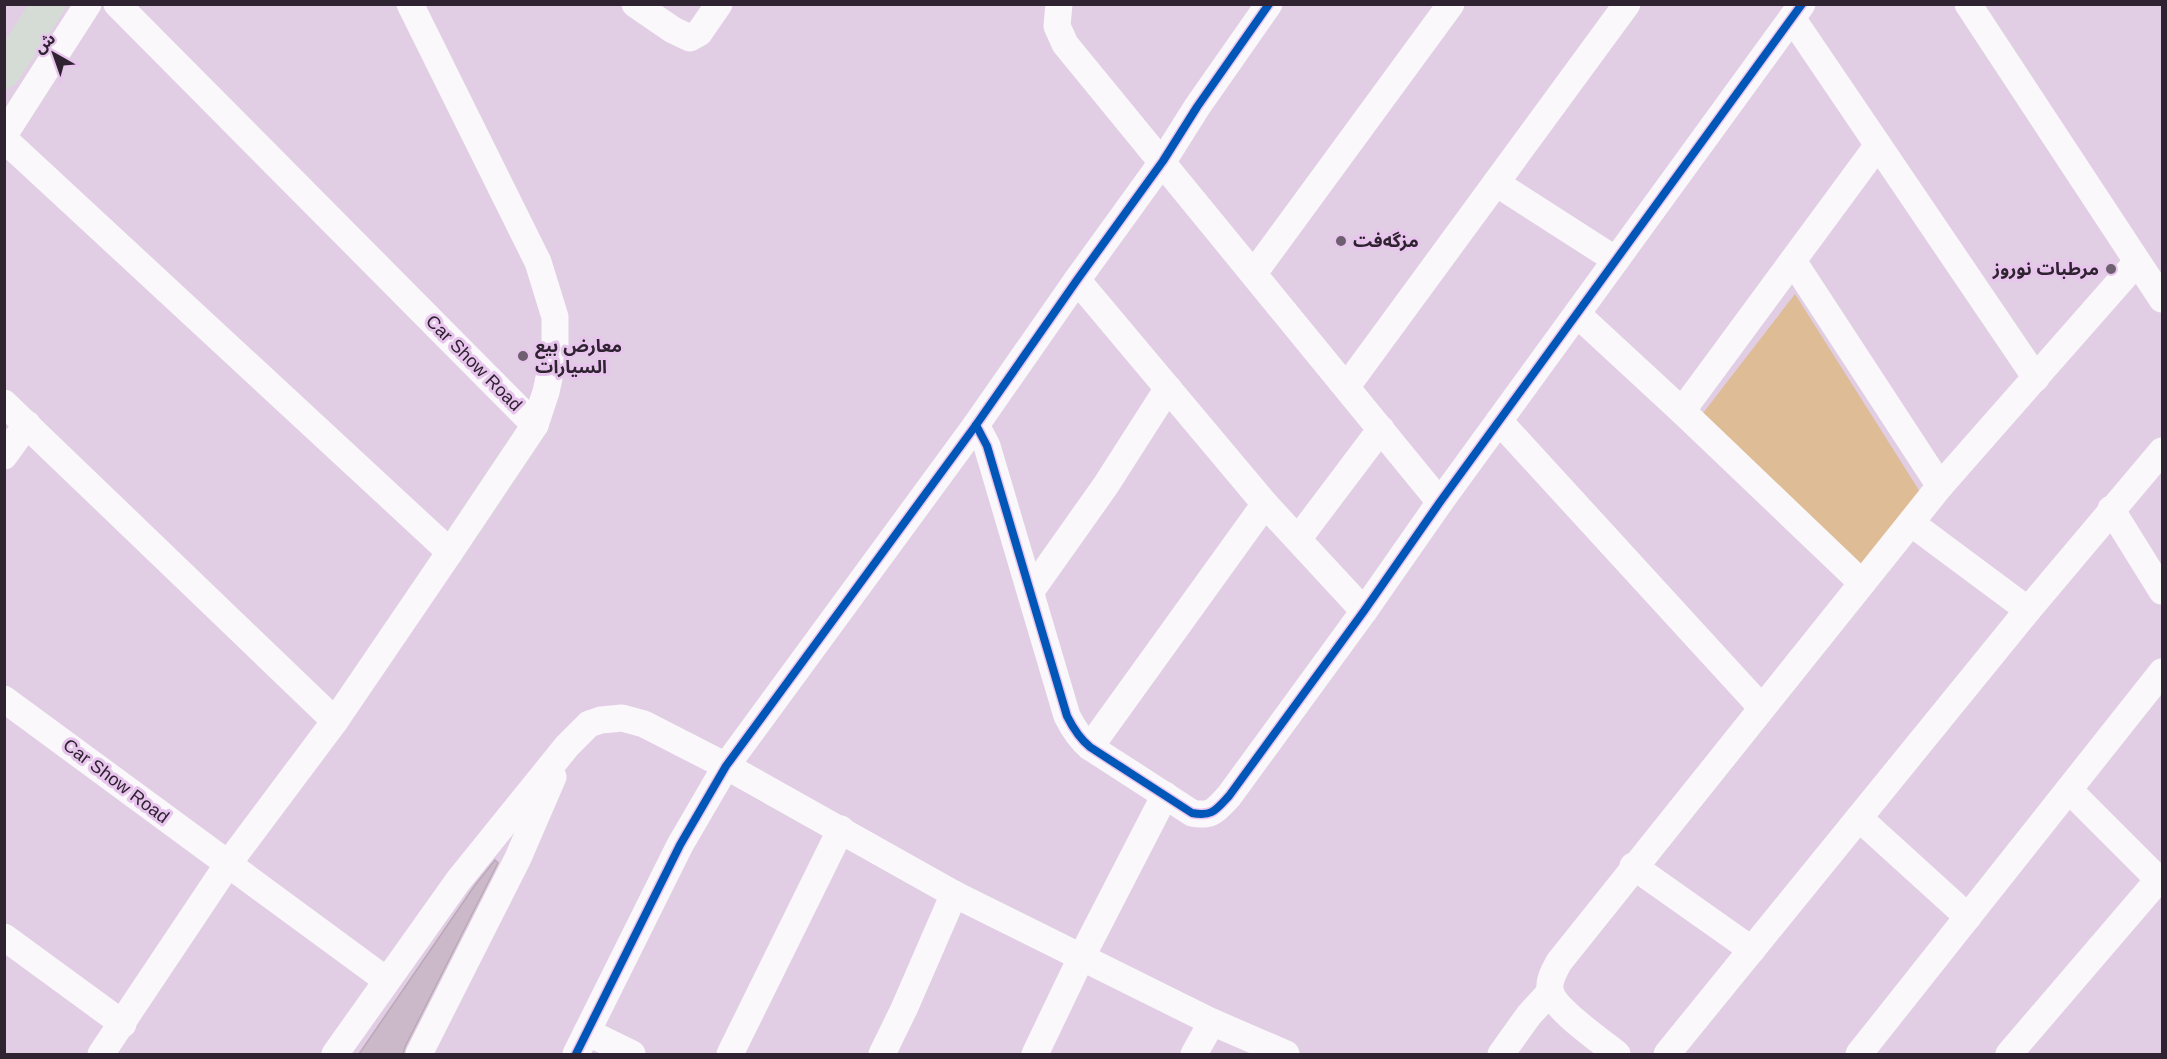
<svg xmlns="http://www.w3.org/2000/svg" width="2167" height="1059" font-family="Helvetica,'Noto Sans Arabic',sans-serif">
<rect width="100%" height="100%" fill="#e1cee4"/>
<polygon fill="#ddbc96" points="1795,294 1922,495 1861,566 1700,417"/>
<polygon fill="#cbb9c9" stroke="#b9a9b7" stroke-width="1.5" points="495,860 498,863 405,1047 403,1054 359,1054 475,885"/>
<g fill="none" stroke-linecap="round" stroke-linejoin="round">
<g stroke="#faf8fb" stroke-width="27">
<polyline points="117,4 535,425"/>
<polyline points="635,4 673,30 690,38 699,33 719,4"/>
<polyline points="1059,4 1057,26 1065,44 1440,502"/>
<polyline points="1968,4 2162,299"/>
<polyline points="1792,18 2036,378"/>
<polyline points="4,135 88,4"/>
<polyline points="4,139 450,552"/>
<polyline points="1496,183 1616,260"/>
<polyline points="1793,261 1940,486"/>
<polyline points="1254,273 1451,4"/>
<polyline points="1077,280 1265,504 1364,611"/>
<polyline points="1577,314 1682,411 1862,583"/>
<polyline points="1347,386 1627,4"/>
<polyline points="4,403 335,721"/>
<polyline points="1682,411 1878,145"/>
<polyline points="1499,421 1761,707"/>
<path d="M976 425 987 446 1067 716C1073 728 1079 738 1090 747L1192 813C1212 817 1216 810 1229 796L1364 611 1440 502 1802 4"/>
<polyline points="4,456 27,424"/>
<polyline points="2111,509 2162,591"/>
<polyline points="1911,523 2028,610"/>
<polyline points="1298,539 1381,429"/>
<polyline points="1031,591 1106,485 1168,388"/>
<polyline points="4,699 386,980"/>
<polyline points="1090,747 1265,504"/>
<polyline points="2069,790 2162,883"/>
<polyline points="1859,818 1968,917"/>
<polyline points="1633,866 1752,950"/>
<polyline points="4,937 123,1024"/>
<polyline points="587,1032 632,1054"/>
<polyline points="101,1054 228,864 335,721 450,552 535,425 546,392 555,350 555,317 538,262 410,4"/>
<polyline points="335,1054 458,881 567,746 589,724 601,720 622,718 644,724 726,766 954,894 1212,1022 1286,1054"/>
<polyline points="419,1054 518,858 553,777"/>
<polyline points="576,1054 680,845 726,766 976,425 1077,280 1163,161 1197,107 1269,4"/>
<polyline points="730,1054 841,829"/>
<polyline points="882,1054 904,1009 954,894"/>
<polyline points="1035,1054 1081,958 1165,795"/>
<polyline points="1194,1054 1212,1022"/>
<polyline points="1501,1054 1529,1015 1550,992"/>
<path d="M1617 1054C1602 1042 1556 1010 1551 993 1547 983 1554 971 1559 962L1940 486 2137 262"/>
<polyline points="1667,1054 2028,610 2162,451"/>
<polyline points="1859,1054 2162,672"/>
<polyline points="2009,1054 2159,879"/>
</g>
<polyline stroke="#d5dcd5" stroke-width="33" points="4,72 49,4"/>
<g stroke="#e8c5ed" stroke-width="11">
<g id="cycleway">
<path d="M976 425 987 446 1067 716C1073 728 1079 738 1090 747L1192 813C1212 817 1216 810 1229 796L1364 611 1440 502 1802 4"/>
<polyline points="576,1054 680,845 726,766 976,425 1077,280 1163,161 1197,107 1269,4"/>
</g>
</g>
<use href="#cycleway" stroke="#0057b8" stroke-width="8"/>
</g>
<g fill="#6d5e70" stroke="#e8c5ed" stroke-width="2">
<circle cx="1341" cy="241" r="6"/>
<circle cx="2111" cy="269" r="6"/>
<circle cx="523" cy="356" r="6"/>
</g>
<g text-anchor="middle" dominant-baseline="central" stroke-width="6" stroke-linejoin="round" paint-order="stroke">
<g font-size="18" font-weight="bold" fill="#2f2231" stroke="#e8c5ed" text-anchor="start">
<text x="1353" y="241">مزگەفت</text>
<text x="2099" y="269" text-anchor="end">مرطبات نوروز</text>
<text x="535" y="346">معارض بيع<tspan x="535" dy="21">السيارات</tspan></text>
</g>
<g font-size="18" fill="#2f2231" stroke="#e8c5ed">
<text transform="translate(474 363) rotate(45)">Car Show Road</text>
<text transform="translate(116 781) rotate(37)">Car Show Road</text>
</g>
</g>
<rect width="2167" height="1059" fill="none" stroke="#2f2231" stroke-width="12"/>
<g transform="translate(54 54) rotate(320)" stroke="#e8c5ed" stroke-width="4.5" paint-order="stroke">
<path d="M0-4.5L10 22L0 15L-10 22Z" fill="#2f2231"/>
<text y="-9" font-size="16" font-weight="bold" text-anchor="middle" fill="#2f2231">ش</text>
</g>
</svg>
